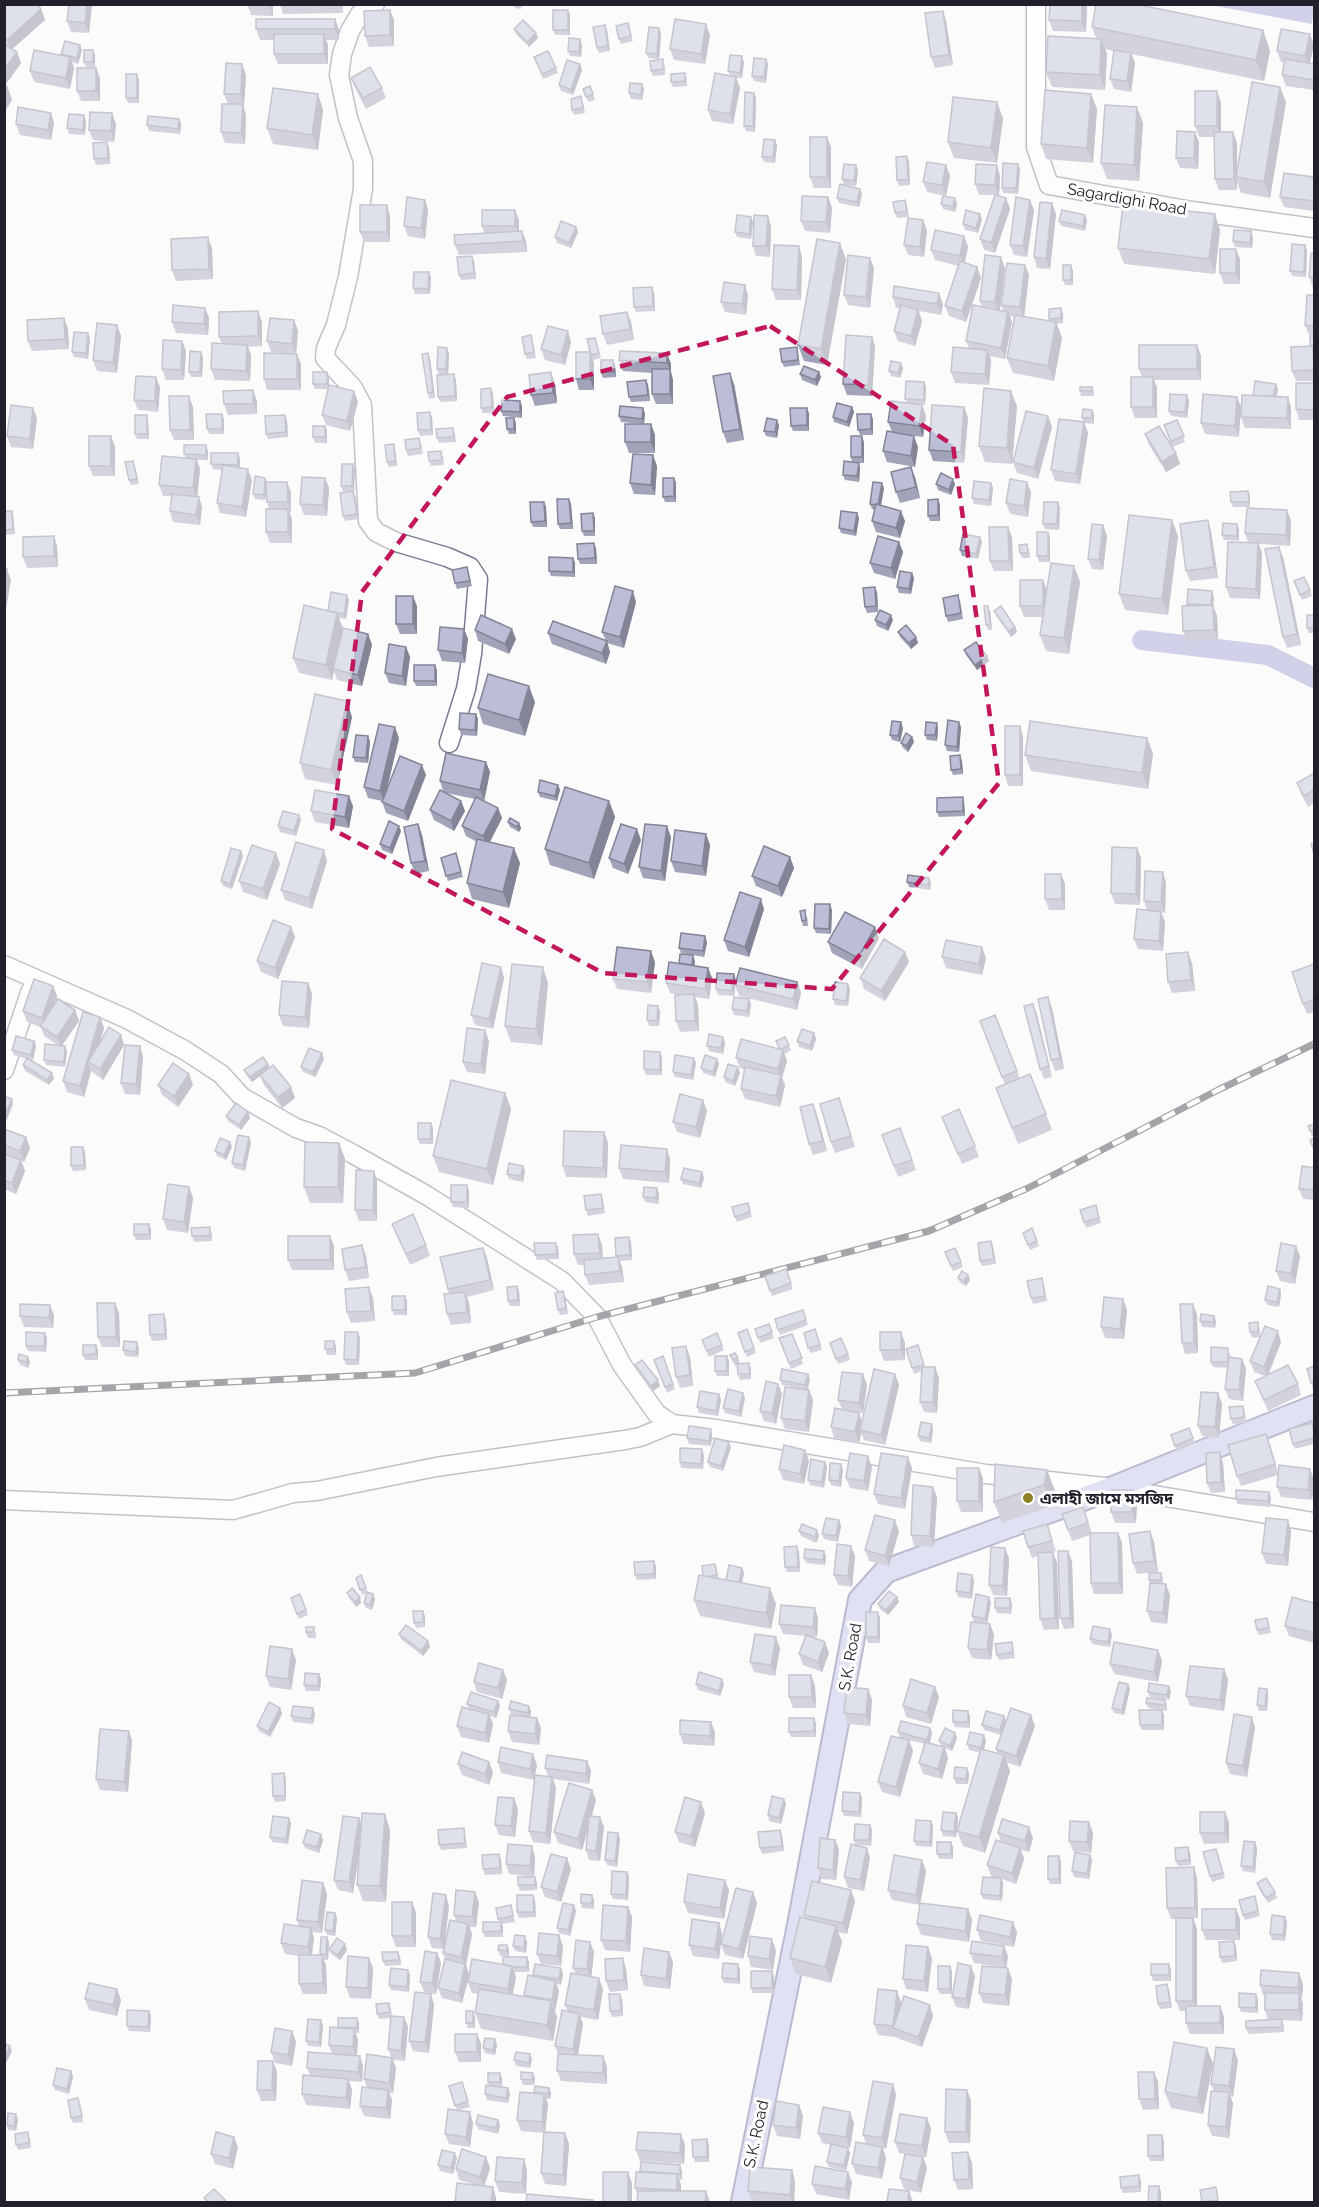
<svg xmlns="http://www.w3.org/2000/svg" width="1319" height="2207" font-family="Raleway,'Noto Sans Bengali',sans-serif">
<rect width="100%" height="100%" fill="#fbfbfb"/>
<polygon fill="#9da1d2" points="1210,5 1314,5 1312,24"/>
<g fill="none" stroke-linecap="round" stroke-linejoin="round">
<polyline stroke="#9da1d2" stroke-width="20" points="1142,640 1268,655 1314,678"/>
<g stroke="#797b91" stroke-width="21">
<g id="minor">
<polyline points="375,4 360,14 350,31 342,54 339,75 348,118 363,161 363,189 348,277 336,325 326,348 325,358 353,388 362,405 368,521 376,532 396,542 447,557 470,567 478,579 472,654 466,689 449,743"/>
<polyline points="1036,4 1036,147 1049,185 1192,211 1314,228"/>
<polyline points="4,965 127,1019 186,1051 221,1074 242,1097 296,1128 319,1136 353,1154 426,1195 562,1281 597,1317 622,1365 657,1414 672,1424 716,1429 986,1474 1113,1488 1314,1522"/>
<polyline points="4,1070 31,990"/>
<polyline points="4,1500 233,1510 293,1493 317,1491 436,1467 625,1440 640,1437 672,1424"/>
</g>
</g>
<g stroke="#6a6d9a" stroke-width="26">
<polyline id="major" points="743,2202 798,1930 860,1600 886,1571 1113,1488 1314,1407"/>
</g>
<use href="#minor" stroke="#fff" stroke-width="18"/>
<use href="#major" stroke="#bec0e7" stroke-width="22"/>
<g stroke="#3b3c44" stroke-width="7">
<polyline id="rail" points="4,1393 415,1373 597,1317 929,1231 1028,1188 1218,1090 1314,1044"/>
</g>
<use href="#rail" stroke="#fff" stroke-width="4.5" stroke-dasharray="14" stroke-linecap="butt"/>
</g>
<g fill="#a1a3b8">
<polygon points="92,4 89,33 71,32 67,21"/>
<polygon points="247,4 273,4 273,16 251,15"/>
<polygon points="280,4 343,4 343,13 283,14"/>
<polygon points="514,4 522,4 521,9 515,8"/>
<polygon points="1050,4 1087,4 1086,32 1053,31 1049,20"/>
<polygon points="4,6 41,9 45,20 12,49 21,63 6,84 4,83 4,44 6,45 4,43"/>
<polygon points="568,10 570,15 570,35 555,35 553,30"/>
<polygon points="335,19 339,30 339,40 326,40 328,45 328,64 278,64 274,54 274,40 260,40 256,29"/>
<polygon points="394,20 394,46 369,47 365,36"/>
<polygon points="946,21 953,65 935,68 931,57"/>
<polygon points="628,23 633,41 621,44 619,39"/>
<polygon points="605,25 607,30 610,51 599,53 597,48"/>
<polygon points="1092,27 1263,30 1270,51 1264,81 1131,54 1135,63 1131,92 1114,89 1110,79 1114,51 1105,49 1107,54 1105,90 1052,87 1046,72 1096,38"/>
<polygon points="659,28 661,34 659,59 648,58 646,53"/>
<polygon points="514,29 536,33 538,38 529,47 516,34"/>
<polygon points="710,35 705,64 674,60 670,49"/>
<polygon points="580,39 582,45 581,57 570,56 568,51"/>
<polygon points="80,45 82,50 78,64 72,62 74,68 70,89 34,82 30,71 62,56 61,54"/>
<polygon points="1314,45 1310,63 1314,64 1314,90 1286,86 1282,75 1284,62 1281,62 1277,51"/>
<polygon points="93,50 95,55 95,67 86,67 84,62"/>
<polygon points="534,57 556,68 558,73 543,79"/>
<polygon points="766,59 768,64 766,83 754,81 752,76"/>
<polygon points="744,62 742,78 736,78 740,88 733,124 712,121 708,110 730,76 728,71"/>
<polygon points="242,64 246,75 244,105 243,105 246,115 245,144 225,143 221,132 228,104 224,94"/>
<polygon points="580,64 582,70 573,95 561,91 559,85"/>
<polygon points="665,65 665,75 653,76 651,71"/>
<polygon points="96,68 100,78 100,101 81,101 77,91"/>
<polygon points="685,73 687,78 687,86 673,87 671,82"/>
<polygon points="137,74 139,80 139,103 128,103 126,98"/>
<polygon points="351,78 382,88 386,98 366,109 355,88"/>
<polygon points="642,84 644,89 642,100 631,99 629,93"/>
<polygon points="590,86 595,100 588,102 583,89"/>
<polygon points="754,93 756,98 755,132 746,131 744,126"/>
<polygon points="318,94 323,110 318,150 273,144 267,128"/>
<polygon points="1091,94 1097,109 1093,163 1046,159 1041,144"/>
<polygon points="583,102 585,113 574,115 572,110"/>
<polygon points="1221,102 1221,132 1237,143 1237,169 1286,102 1270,198 1241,193 1237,182 1237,190 1219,190 1215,179 1214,137 1199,137 1195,126"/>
<polygon points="84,115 86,121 85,135 69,134 67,128"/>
<polygon points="1003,118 997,163 954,158 948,142"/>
<polygon points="179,119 181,124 180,134 149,131 147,125"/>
<polygon points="54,123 51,140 20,135 16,124"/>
<polygon points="1143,123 1139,181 1107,179 1101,163"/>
<polygon points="116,124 114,142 93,140 89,130"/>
<polygon points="775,140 777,145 775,163 764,162 762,157"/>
<polygon points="1199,142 1198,169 1180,168 1176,158"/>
<polygon points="109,147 110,164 96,165 94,159"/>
<polygon points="831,147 831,188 814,188 810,177"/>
<polygon points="907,156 909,162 910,185 899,186 897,180"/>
<polygon points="1018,164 1020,169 1018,194 1003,193 1002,188"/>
<polygon points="856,165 858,170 856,186 844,185 842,179"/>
<polygon points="946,165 950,176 946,196 927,192 923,182"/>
<polygon points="1000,176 999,196 1006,198 1010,209 995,253 984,250 980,239 995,195 979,195 975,184"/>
<polygon points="1314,177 1314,211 1284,207 1280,197"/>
<polygon points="860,189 862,194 859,207 839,203 837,198"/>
<polygon points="828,197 832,208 830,233 805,231 801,221"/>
<polygon points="955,198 957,204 955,212 943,209 941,204"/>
<polygon points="425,200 428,210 425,239 408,236 404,226"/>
<polygon points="905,200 907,205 909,217 897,218 895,213"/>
<polygon points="1052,203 1056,214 1050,269 1037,268 1034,257"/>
<polygon points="1034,210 1027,257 1014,255 1010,245"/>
<polygon points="390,216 390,242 364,242 360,232"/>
<polygon points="768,216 771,227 770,257 756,256 753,246"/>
<polygon points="982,219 978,233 965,230 963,224"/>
<polygon points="519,220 519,231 526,241 527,252 459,255 455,245 484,233 482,226"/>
<polygon points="1087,220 1085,231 1061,226 1059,221"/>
<polygon points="753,222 751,239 737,237 735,232"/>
<polygon points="576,227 578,232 571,248 557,243 555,237"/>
<polygon points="927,230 924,257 908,255 904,245"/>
<polygon points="1220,230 1215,274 1124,264 1118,248"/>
<polygon points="964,236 968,247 964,263 977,267 981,278 966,322 949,316 945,306 958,266 935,260 931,250"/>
<polygon points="1253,237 1252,248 1235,247 1233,241"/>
<polygon points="799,246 802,257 801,300 776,300 772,289"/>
<polygon points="212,248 213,279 176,281 172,270"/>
<polygon points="1307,250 1306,277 1292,276 1290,271"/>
<polygon points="1314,253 1314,288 1313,288 1309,277"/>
<polygon points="870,258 874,268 870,308 848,305 844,295"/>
<polygon points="846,259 827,365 804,361 798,345"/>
<polygon points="1240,259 1240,284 1224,284 1220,273"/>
<polygon points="474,261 476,279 461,280 459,275"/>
<polygon points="1025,265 1029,275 1024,316 1050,321 1049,319 1063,314 1063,323 1057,324 1062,338 1054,381 1013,373 1007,358 1014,317 1010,316 1012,322 1005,359 989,356 991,360 989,385 955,383 951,372 969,348 966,341 982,307 980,301 1005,268 1000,310 1003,311 1001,305"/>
<polygon points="1073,271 1073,285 1065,285 1063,280"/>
<polygon points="429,272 431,278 430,294 415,294 413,288"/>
<polygon points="654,292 655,311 636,312 634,307"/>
<polygon points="748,295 746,315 725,312 721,302"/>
<polygon points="1314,295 1314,336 1309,335 1305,325"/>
<polygon points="893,297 943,304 941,315 919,311 922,321 915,346 898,341 894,331 900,308 896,308"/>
<polygon points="205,308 209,318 208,335 176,333 172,322"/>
<polygon points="627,312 631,322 634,340 607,345 603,334"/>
<polygon points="64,318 68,329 69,349 32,351 28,341"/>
<polygon points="294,320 298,331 296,354 301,364 301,390 267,390 264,379 287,354 271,352 267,341"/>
<polygon points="262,322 262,346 248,347 251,355 250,381 215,380 211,369 222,344 219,337"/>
<polygon points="117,325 121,336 117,373 97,371 93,360"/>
<polygon points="531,335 536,358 527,359 525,354"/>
<polygon points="872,337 875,347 872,396 847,395 843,384"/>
<polygon points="1314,337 1314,381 1296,381 1292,371 1310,346"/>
<polygon points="90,338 88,359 74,357 72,352"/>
<polygon points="595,338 601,358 593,360 594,363 594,390 579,390 576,379 590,352"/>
<polygon points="182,341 186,351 184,380 166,380 162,369"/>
<polygon points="571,342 565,365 545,360 541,349"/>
<polygon points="1197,345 1201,356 1201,380 1154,380 1157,388 1157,418 1135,418 1131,407 1142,377 1139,369"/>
<polygon points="798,352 800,365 784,367 782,362"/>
<polygon points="428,353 430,358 435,398 429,399 428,393"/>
<polygon points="449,353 448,374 456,380 457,401 440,402 438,397 439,374 437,369"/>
<polygon points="667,353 671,364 671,372 673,380 673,404 656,404 652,394 652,373 623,371 619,360"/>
<polygon points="203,357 202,377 191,377 189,372"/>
<polygon points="615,365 616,377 603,378 601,372"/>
<polygon points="903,368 900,378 891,376 889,371"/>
<polygon points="327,372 329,378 329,388 354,391 358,402 350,431 326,425 322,415 328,389 315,389 313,384"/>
<polygon points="800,374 821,377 817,386 802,380"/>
<polygon points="646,380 648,385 650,401 631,402 629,397"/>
<polygon points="924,382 926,387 925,405 914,404 922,405 926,416 923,437 907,435 918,447 915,467 887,462 883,451 892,432 888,422 907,403 905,399"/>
<polygon points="555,383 557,403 535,406 531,395"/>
<polygon points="1314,383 1314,420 1299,420 1296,409"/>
<polygon points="734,384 744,440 727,443 723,432"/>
<polygon points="160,387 158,412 138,410 134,400"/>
<polygon points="1092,387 1094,392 1094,396 1081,396 1080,391"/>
<polygon points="491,388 493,394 494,413 483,413 481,408"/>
<polygon points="1278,389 1276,396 1291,407 1291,429 1245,428 1241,417 1253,396"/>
<polygon points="1187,395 1189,401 1187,418 1171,416 1169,411"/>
<polygon points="1237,397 1239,437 1205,434 1201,423"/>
<polygon points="257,401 257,414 228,415 224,404"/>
<polygon points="522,406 522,418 503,416 501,411"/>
<polygon points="1017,406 1012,464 985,462 979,446"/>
<polygon points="193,407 194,440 174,440 170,430"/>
<polygon points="852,407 854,412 849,427 834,422 833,417"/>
<polygon points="964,407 968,418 964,463 933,461 929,450"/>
<polygon points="1092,410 1094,415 1094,424 1084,423 1082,418"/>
<polygon points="645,413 644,424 621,422 619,416"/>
<polygon points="809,413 809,431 793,431 791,426"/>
<polygon points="222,414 224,419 224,434 209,434 207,429"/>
<polygon points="1048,416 1052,427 1038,479 1017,473 1013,462"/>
<polygon points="432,417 433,435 420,436 418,430"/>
<polygon points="37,418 33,449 11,447 7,436"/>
<polygon points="873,419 873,435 860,435 858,430"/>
<polygon points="148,420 149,439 137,439 135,434"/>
<polygon points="287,420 288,437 268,439 266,434"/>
<polygon points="1177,420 1185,442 1172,447 1164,425"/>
<polygon points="1084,422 1088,433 1080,484 1055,481 1051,470"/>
<polygon points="516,423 516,434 509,434 507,429"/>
<polygon points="651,424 655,435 655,453 629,453 625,442"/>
<polygon points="779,425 777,438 766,436 764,431"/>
<polygon points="325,426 327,431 327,443 315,443 313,437"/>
<polygon points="455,433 456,442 439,443 437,438"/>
<polygon points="1145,434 1176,453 1180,464 1166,472 1149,445"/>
<polygon points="111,436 115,447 115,476 93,476 89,466"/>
<polygon points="864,442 864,463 858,463 860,468 859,482 845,480 843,475 852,462 851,457"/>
<polygon points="421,444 423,454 408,456 406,450"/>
<polygon points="395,449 397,466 389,467 387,462"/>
<polygon points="208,451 208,460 197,460 200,469 197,497 202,507 200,525 173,522 170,511 171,496 163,496 159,485 186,458 184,454"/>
<polygon points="238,453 240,459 240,468 252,480 246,517 220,513 217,503 222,470 213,469 211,464"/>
<polygon points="443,456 444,465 431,466 429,461"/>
<polygon points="135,466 139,484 131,485 129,480"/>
<polygon points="657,466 655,495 634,494 630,483"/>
<polygon points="355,469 354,492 359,519 345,521 343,516 350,492 343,491 341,486"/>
<polygon points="915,477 920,498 900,503 896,492"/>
<polygon points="265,478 267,482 291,492 291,512 290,512 292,520 292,543 270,543 266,532 269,509 267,502 267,490 265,500 255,499 253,494"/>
<polygon points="325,478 329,488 327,516 304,515 300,504"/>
<polygon points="674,478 676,483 676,502 665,502 663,497"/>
<polygon points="991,483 993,488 991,506 974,504 972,498"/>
<polygon points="936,484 955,484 951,495 938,490"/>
<polygon points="884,488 881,505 905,521 900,538 876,532 872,521 875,510 872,509 870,504"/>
<polygon points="1248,491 1250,496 1250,507 1233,507 1231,502"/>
<polygon points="1031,492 1028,517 1010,514 1006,503"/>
<polygon points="569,499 571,504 573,529 560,529 558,524"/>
<polygon points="938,499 940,505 940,521 930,521 928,516"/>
<polygon points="544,502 546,507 547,527 533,527 531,522"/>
<polygon points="1058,502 1060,508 1059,530 1045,529 1043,524"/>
<polygon points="1287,510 1291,521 1290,546 1259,544 1262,553 1260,599 1230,598 1226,587 1248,542 1245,533"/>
<polygon points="4,511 13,516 15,534 4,535"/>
<polygon points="593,513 595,518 595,536 584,536 582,531"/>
<polygon points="857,513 859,518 856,536 841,533 839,528"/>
<polygon points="1103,525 1107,536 1103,570 1092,569 1088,559"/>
<polygon points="1239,529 1239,541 1224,540 1222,535"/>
<polygon points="1211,531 1218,578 1190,581 1186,571"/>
<polygon points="54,536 57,546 58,567 27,568 23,557"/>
<polygon points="1178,536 1168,615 1125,610 1119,594"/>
<polygon points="980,537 982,542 978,559 962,556 960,550"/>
<polygon points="1012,537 1013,571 994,571 990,561"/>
<polygon points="1050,537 1050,562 1039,562 1037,556"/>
<polygon points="899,542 903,552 895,579 874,573 870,563"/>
<polygon points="596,548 597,564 580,564 578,559"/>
<polygon points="1029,549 1030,558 1022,558 1020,553"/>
<polygon points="1283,557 1301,645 1287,648 1283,637"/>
<polygon points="573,558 575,563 575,577 551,576 549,571"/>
<polygon points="1074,566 1080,582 1069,654 1046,651 1040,635 1043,617 1024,617 1020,606 1047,590"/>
<polygon points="467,567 472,586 457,589 455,583"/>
<polygon points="914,578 911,594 899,593 897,587"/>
<polygon points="1294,581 1310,590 1312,596 1302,600"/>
<polygon points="1212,591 1214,597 1213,606 1217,616 1218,640 1187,641 1183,631 1188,606 1187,604"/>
<polygon points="877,592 878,612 867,613 865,607"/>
<polygon points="349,600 346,619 339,618 343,629 368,634 372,645 362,686 337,680 334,671 332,680 299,673 293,658 328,611"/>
<polygon points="960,600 963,619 948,622 946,616"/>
<polygon points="636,602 624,648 607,643 610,652 606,664 552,644 548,633 606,641 602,632"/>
<polygon points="417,606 417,634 400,634 396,624"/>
<polygon points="990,611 992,630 988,630 986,625"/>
<polygon points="994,611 1015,627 1017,632 1011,637 996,616"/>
<polygon points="1314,615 1314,633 1309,633 1307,628"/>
<polygon points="875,620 893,620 888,631 877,626"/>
<polygon points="464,629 468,639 465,663 442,661 438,650"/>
<polygon points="475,630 516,639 509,654 478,641"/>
<polygon points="898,632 916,637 918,643 911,649 900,637"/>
<polygon points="406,647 410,657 406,686 389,683 385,673"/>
<polygon points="964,650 987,656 989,661 977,670 966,655"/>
<polygon points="437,670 437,686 416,686 414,681"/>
<polygon points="535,702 525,736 483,724 478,708"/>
<polygon points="476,714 478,719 477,736 461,735 459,729"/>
<polygon points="352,717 337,785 305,779 300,763"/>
<polygon points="1020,726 1023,737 1023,786 1008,786 1005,775"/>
<polygon points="961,727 959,752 947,751 945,745"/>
<polygon points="903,728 900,742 892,740 890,735"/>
<polygon points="938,728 937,741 927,740 925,735"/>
<polygon points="368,736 370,742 368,763 355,762 353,757"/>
<polygon points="912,737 914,742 908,752 903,748 901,743"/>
<polygon points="399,738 386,793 426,775 408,821 386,813 382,801 368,798 364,787"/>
<polygon points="1147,738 1153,754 1148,789 1031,771 1025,755"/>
<polygon points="962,761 963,774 953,775 951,770"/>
<polygon points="486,762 490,772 484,801 482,800 498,808 502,818 490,842 520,863 509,908 472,899 467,883 477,842 466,836 462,826 475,799 446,793 461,801 465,811 454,831 434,820 430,810 443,791 440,781"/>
<polygon points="1314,773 1314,803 1308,807 1301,794 1297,783"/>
<polygon points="558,785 560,790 557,801 540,797 538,792"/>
<polygon points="609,801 615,817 594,879 550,865 545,849"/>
<polygon points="964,802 965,816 939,817 937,812"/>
<polygon points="353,806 349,828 315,822 311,811"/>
<polygon points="299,815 301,820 296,836 280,832 278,826"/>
<polygon points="508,822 519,823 521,828 519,832 510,827"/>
<polygon points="418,824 422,835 429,871 415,874 411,863"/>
<polygon points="401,831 392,854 382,850 380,844"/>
<polygon points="706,834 710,845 706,876 675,872 671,861"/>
<polygon points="671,837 665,881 643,878 639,867"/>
<polygon points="641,840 628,874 613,868 609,858"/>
<polygon points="456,853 463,877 448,881 441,858"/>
<polygon points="243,856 232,889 223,886 221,881"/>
<polygon points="790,857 794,868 782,897 756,886 752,876"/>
<polygon points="1141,858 1140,905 1115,904 1111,893"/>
<polygon points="327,861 312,909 285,900 281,890"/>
<polygon points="280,864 267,900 243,892 239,881"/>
<polygon points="1163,872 1166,883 1165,913 1161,912 1165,922 1163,951 1138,949 1134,939 1147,910 1144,901"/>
<polygon points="907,882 931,883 930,890 909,887"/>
<polygon points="1065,884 1065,910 1049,910 1045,899"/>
<polygon points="764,909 749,957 728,951 724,940"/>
<polygon points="832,910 831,934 816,933 814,928"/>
<polygon points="807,916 808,926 803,926 802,921"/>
<polygon points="291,927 295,937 278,979 261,972 257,961"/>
<polygon points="879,938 862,969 832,953 828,942"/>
<polygon points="707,942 704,957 681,953 679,948"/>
<polygon points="942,957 986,958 982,975 946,968"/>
<polygon points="695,961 694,966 708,968 712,978 709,999 695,997 698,1005 699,1031 680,1032 676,1021 680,995 670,993 666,983 679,963"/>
<polygon points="655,962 651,993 617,989 613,979"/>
<polygon points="909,962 885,1001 864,989 860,978"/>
<polygon points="1192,963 1195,991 1172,993 1168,982"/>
<polygon points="1314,964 1314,1012 1307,1014 1303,1004"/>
<polygon points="501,967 504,978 493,1029 475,1025 471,1015"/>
<polygon points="736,980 734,996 718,995 716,989"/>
<polygon points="797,982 801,993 797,1010 739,996 735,985"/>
<polygon points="308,983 312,994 309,1028 283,1026 279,1015"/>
<polygon points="548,983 542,1045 511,1042 505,1026"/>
<polygon points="848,984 850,989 848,1006 835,1005 833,999"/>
<polygon points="53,986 57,996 54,1006 75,1010 79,1021 62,1045 65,1046 67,1051 65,1067 46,1065 44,1060 58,1045 44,1036 41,1027 27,1022 23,1011"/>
<polygon points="751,1004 749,1017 734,1015 732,1009"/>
<polygon points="1033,1004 1037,1015 1052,1077 1044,1079 1040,1069"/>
<polygon points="1052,1008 1064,1069 1055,1071 1051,1060"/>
<polygon points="660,1011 659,1026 649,1026 647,1020"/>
<polygon points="995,1015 1020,1079 1046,1114 1052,1130 1018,1144 996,1088 1005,1085 984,1032"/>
<polygon points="100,1017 104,1028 99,1044 121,1035 124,1045 103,1080 91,1071 84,1097 67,1092 63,1081"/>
<polygon points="814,1033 816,1039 812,1051 799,1047 797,1041"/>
<polygon points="34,1041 36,1046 33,1060 27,1059 54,1078 49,1085 25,1071 23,1065 27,1059 14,1055 12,1050"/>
<polygon points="489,1041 485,1074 467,1072 463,1062"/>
<polygon points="776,1041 789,1045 791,1050 784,1054 787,1061 782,1078 785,1085 780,1107 745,1099 741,1089 745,1070 740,1068 736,1058 779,1049"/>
<polygon points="725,1043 723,1054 709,1051 707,1046"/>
<polygon points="140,1046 143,1057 140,1095 125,1094 121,1083"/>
<polygon points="660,1052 662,1057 662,1075 646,1075 644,1069"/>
<polygon points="322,1053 324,1059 315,1077 303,1072 301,1067"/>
<polygon points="696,1063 693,1080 675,1077 673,1072"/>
<polygon points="719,1064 715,1077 703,1073 701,1068"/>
<polygon points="269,1068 295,1098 282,1108 264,1085 260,1076 252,1082 246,1075 244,1070"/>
<polygon points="740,1073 735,1086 725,1082 724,1077"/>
<polygon points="158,1085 193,1085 178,1107 162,1095"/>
<polygon points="505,1093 511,1109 493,1185 439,1172 433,1156"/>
<polygon points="813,1104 817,1115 827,1151 813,1155 809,1144"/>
<polygon points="843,1108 855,1147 835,1153 831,1142"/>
<polygon points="707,1111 700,1138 677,1132 673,1122"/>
<polygon points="248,1112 250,1118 241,1130 228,1121 226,1116"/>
<polygon points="942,1117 975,1146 979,1157 962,1164"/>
<polygon points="1314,1124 1314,1135 1312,1136 1308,1126"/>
<polygon points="433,1128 433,1144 420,1144 418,1139"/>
<polygon points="900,1128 916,1170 898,1177 882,1135"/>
<polygon points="4,1129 26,1137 30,1148 24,1162 21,1161 25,1171 16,1194 4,1189"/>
<polygon points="604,1132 608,1143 607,1178 566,1177 563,1166"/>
<polygon points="230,1142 232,1147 226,1160 217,1156 215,1151"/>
<polygon points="251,1142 245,1171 234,1168 232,1163"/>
<polygon points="339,1143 345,1159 343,1203 310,1203 304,1187"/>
<polygon points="667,1149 670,1160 669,1183 623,1179 619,1168"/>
<polygon points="85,1152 86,1170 73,1171 71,1166"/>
<polygon points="1314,1168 1314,1200 1303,1199 1299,1189"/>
<polygon points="374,1171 377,1181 377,1221 359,1221 355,1210"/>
<polygon points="525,1171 523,1182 509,1179 507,1174"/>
<polygon points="702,1172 704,1178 701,1188 683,1184 681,1179"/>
<polygon points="467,1185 469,1191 469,1208 453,1207 451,1202"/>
<polygon points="189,1187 193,1198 188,1233 167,1230 163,1219"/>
<polygon points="601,1194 603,1199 605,1213 588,1216 586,1210"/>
<polygon points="659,1194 658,1204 645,1202 643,1197"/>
<polygon points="748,1203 752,1217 737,1222 735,1217"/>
<polygon points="1096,1205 1101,1223 1086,1228 1080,1210"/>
<polygon points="392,1224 426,1245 430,1256 410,1265"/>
<polygon points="151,1229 151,1240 136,1240 134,1235"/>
<polygon points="212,1232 212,1241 194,1242 192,1236"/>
<polygon points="1023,1233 1037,1241 1039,1246 1030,1250"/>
<polygon points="330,1236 334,1246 334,1270 292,1270 288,1260"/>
<polygon points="629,1237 631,1242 632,1260 620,1261 622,1267 624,1282 589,1285 585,1275 584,1265 578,1265 574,1254 602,1245 603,1258 616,1257 616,1256"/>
<polygon points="991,1241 993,1247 996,1264 982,1266 980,1261"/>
<polygon points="556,1243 558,1248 559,1259 537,1260 535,1255"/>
<polygon points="483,1248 487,1258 494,1290 467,1297 469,1303 471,1323 451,1325 447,1314 449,1294 448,1289"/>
<polygon points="955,1248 963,1267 953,1271 945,1252"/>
<polygon points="366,1256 369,1278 349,1281 345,1270"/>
<polygon points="1300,1256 1295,1284 1280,1281 1276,1271"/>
<polygon points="786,1269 793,1289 772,1296 765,1276"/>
<polygon points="968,1275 970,1280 966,1286 960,1283 958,1278"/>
<polygon points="1042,1278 1044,1284 1047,1301 1033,1304 1031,1298"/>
<polygon points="519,1291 520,1306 510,1306 508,1301"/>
<polygon points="1281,1294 1279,1307 1267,1305 1265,1300"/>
<polygon points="405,1296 407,1301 407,1315 394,1315 392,1310"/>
<polygon points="565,1297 568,1314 560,1315 558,1310"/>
<polygon points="373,1298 375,1321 351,1323 347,1312"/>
<polygon points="1123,1299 1127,1310 1124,1339 1105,1338 1101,1327"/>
<polygon points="115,1303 119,1313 120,1347 102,1347 98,1337"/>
<polygon points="1193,1304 1197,1315 1198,1353 1185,1354 1182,1343"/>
<polygon points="803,1310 808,1325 780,1335 775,1319"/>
<polygon points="164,1314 166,1320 167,1340 152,1341 150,1335"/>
<polygon points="54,1315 53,1328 24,1327 20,1316"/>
<polygon points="1214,1316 1216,1321 1215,1328 1202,1327 1200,1321"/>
<polygon points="769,1324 774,1338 760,1343 755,1329"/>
<polygon points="1260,1327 1260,1336 1281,1342 1269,1374 1298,1384 1301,1395 1268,1411 1255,1381 1265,1376 1254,1372 1250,1361 1260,1337 1252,1338 1250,1332"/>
<polygon points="747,1329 756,1353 747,1357 738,1333"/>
<polygon points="815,1329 822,1350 810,1353 804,1333"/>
<polygon points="901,1332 905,1343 905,1360 884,1361 880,1350"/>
<polygon points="45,1333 47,1338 46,1352 28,1351 26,1346"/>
<polygon points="717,1333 724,1350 709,1357 702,1340"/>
<polygon points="792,1334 803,1364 791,1369 779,1338"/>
<polygon points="360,1338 359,1365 346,1365 344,1359"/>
<polygon points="830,1343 848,1354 850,1360 838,1364"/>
<polygon points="918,1345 924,1367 939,1378 937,1413 924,1412 920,1402 922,1371 914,1374 906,1349"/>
<polygon points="336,1346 336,1355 327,1355 325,1349"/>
<polygon points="139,1348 138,1357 125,1356 123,1350"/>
<polygon points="98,1350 98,1360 85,1360 83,1355"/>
<polygon points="1230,1353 1230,1357 1242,1359 1246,1369 1243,1401 1229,1399 1225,1389 1228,1368 1213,1367 1211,1362"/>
<polygon points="730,1355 738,1358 740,1363 749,1363 751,1369 751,1379 740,1380 738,1374 737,1365 735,1366"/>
<polygon points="663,1356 675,1389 667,1393 654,1360"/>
<polygon points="28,1357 30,1362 28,1368 20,1365 18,1360"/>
<polygon points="690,1357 693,1386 680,1388 676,1377"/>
<polygon points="729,1361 729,1376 717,1376 715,1371"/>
<polygon points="635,1365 660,1386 653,1391 637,1371"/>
<polygon points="1314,1366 1314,1392 1311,1383"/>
<polygon points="808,1374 810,1379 808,1389 809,1390 813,1400 809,1432 785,1429 781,1418 796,1388 782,1385 780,1380"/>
<polygon points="863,1374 867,1385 863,1413 855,1412 862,1421 895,1374 899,1385 885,1445 864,1440 861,1433 859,1443 834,1438 831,1427 842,1409 838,1400"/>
<polygon points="778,1384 782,1394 776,1424 764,1421 760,1411"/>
<polygon points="1218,1393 1222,1404 1219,1438 1202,1436 1198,1426"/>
<polygon points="719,1394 721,1400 718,1416 699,1413 697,1407"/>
<polygon points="745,1398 741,1417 725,1413 723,1408"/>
<polygon points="1245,1411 1246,1423 1233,1424 1231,1419"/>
<polygon points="1189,1428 1195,1443 1177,1451 1171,1435"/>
<polygon points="933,1430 931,1443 920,1441 918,1436"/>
<polygon points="1314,1432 1314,1444 1295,1449 1293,1444"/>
<polygon points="712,1434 711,1446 689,1444 687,1438"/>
<polygon points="1270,1444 1278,1472 1314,1479 1313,1487 1314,1481 1314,1503 1312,1497 1312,1500 1281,1497 1277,1487 1278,1475 1241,1486 1237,1476"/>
<polygon points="731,1447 723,1471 710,1467 708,1462"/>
<polygon points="805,1450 809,1461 804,1484 783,1480 779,1469"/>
<polygon points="704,1455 703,1469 681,1468 680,1462"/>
<polygon points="825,1462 827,1467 824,1488 810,1485 808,1480"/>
<polygon points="1223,1463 1225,1492 1211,1493 1207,1483"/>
<polygon points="872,1467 868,1491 850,1488 846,1478"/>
<polygon points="912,1468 905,1509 878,1504 874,1494"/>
<polygon points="843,1469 841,1487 831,1485 829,1480"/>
<polygon points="1047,1470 1055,1491 1052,1506 1002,1523 994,1502"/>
<polygon points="983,1478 983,1512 961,1512 957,1501"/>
<polygon points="933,1487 937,1497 934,1547 914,1546 911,1535"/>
<polygon points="1133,1490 1137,1501 1136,1523 1115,1523 1111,1512"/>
<polygon points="1271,1498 1270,1507 1237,1504 1236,1499"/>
<polygon points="1083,1507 1092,1533 1118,1533 1122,1543 1123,1594 1094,1594 1091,1583 1090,1535 1072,1541 1062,1514"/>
<polygon points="839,1520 841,1526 838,1542 824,1539 822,1534"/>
<polygon points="1047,1524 1056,1551 1052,1552 1057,1563 1059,1629 1044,1630 1040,1619 1038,1556 1032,1558 1028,1547"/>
<polygon points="817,1530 819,1536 816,1543 801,1536 799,1531"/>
<polygon points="899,1531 889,1566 869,1561 865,1550"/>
<polygon points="1291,1531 1288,1566 1266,1564 1262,1553"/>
<polygon points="1154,1542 1158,1572 1137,1574 1133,1563"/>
<polygon points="799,1552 800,1572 787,1572 785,1567"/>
<polygon points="826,1556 825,1565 806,1563 804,1558"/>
<polygon points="855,1556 852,1587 838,1585 834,1575"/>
<polygon points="1009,1558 1007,1596 993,1595 989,1585"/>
<polygon points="654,1561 656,1566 656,1579 637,1580 635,1575"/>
<polygon points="1072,1561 1074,1628 1064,1629 1060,1618"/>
<polygon points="715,1564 719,1579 726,1580 742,1568 744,1573 742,1583 776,1604 771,1629 700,1616 694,1600 703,1576"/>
<polygon points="1161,1573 1163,1578 1163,1584 1170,1595 1167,1624 1151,1622 1147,1611 1150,1583 1149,1580"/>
<polygon points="356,1578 366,1588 368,1593 375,1599 372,1610 366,1608 364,1603 367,1593 362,1595"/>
<polygon points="974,1580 972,1599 958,1597 956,1591"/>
<polygon points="347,1593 361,1603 356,1607 349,1598"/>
<polygon points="300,1594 308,1615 299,1619 291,1598"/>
<polygon points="897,1597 899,1602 888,1615 880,1609 878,1604"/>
<polygon points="991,1602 987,1624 990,1624 994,1635 991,1660 972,1658 968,1648 985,1624 974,1622 972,1616"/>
<polygon points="1314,1603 1314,1643 1289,1636 1285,1626"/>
<polygon points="1012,1604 1011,1614 997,1613 995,1608"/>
<polygon points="425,1616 425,1627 416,1628 414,1623"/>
<polygon points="818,1618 817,1637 810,1637 829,1653 822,1672 803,1665 799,1654 806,1636 783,1634 779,1624"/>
<polygon points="880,1618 880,1643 868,1643 866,1637"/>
<polygon points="1267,1618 1271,1633 1259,1635 1257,1630"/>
<polygon points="306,1627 316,1633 316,1638 308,1638 306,1632"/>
<polygon points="399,1634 430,1647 423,1656 401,1639"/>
<polygon points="1112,1634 1110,1647 1092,1644 1090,1639"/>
<polygon points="1012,1642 1015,1658 999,1660 997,1655"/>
<polygon points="780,1648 775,1676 754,1672 750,1662"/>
<polygon points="1158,1650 1162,1661 1158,1682 1114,1674 1110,1664"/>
<polygon points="296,1660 291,1690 270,1687 266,1676"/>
<polygon points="1224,1669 1228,1680 1224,1711 1190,1706 1186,1696"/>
<polygon points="503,1670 507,1680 502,1699 477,1692 474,1682"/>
<polygon points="319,1674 321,1679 320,1691 306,1691 304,1685"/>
<polygon points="811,1675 815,1686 816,1708 793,1708 789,1697"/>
<polygon points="696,1684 724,1684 720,1696 698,1690"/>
<polygon points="868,1689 872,1700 870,1726 848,1724 844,1713"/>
<polygon points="1130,1689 1124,1715 1114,1713 1112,1708"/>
<polygon points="1267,1689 1268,1695 1267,1711 1259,1711 1257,1705"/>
<polygon points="1171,1691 1169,1700 1150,1697 1148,1692"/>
<polygon points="939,1697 931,1724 906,1717 903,1706"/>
<polygon points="1165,1700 1167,1705 1167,1711 1162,1710 1164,1715 1164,1730 1142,1730 1140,1725 1160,1710 1148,1708 1146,1703"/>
<polygon points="498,1701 500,1706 496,1718 490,1716 493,1724 489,1743 461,1737 457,1726 469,1709 467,1704"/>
<polygon points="529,1706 531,1711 530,1717 541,1728 539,1745 512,1742 508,1731 515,1715 511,1714 509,1709"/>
<polygon points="280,1708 282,1714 270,1737 259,1731 257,1726"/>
<polygon points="313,1708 315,1714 313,1724 293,1722 291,1716"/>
<polygon points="970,1716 970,1728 955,1727 953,1722"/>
<polygon points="1004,1716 1006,1721 1035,1726 1020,1767 1006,1762 1010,1771 985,1853 963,1846 957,1831 980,1753 969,1750 967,1744 984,1735 986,1741 984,1750 998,1754 996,1749 1001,1735 984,1730 982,1725"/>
<polygon points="816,1723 816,1737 791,1737 789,1732"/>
<polygon points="1255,1727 1247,1777 1230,1774 1226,1763"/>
<polygon points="930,1728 932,1733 930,1743 941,1746 939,1741 955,1733 957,1738 952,1751 945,1748 948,1758 942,1779 923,1774 919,1763 925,1744 900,1738 898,1732"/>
<polygon points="129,1731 132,1741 128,1792 100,1790 96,1779"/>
<polygon points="715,1732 714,1746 683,1744 680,1734"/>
<polygon points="909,1740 913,1751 900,1797 882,1792 878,1782"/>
<polygon points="587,1761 591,1771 589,1784 553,1779 556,1788 550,1844 533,1842 529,1831 548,1776 545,1768"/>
<polygon points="489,1762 493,1773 489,1785 462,1775 458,1764"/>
<polygon points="498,1762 537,1765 534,1780 501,1773"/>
<polygon points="284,1773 286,1779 286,1801 275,1802 273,1796"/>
<polygon points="969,1773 968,1784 956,1784 954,1778"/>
<polygon points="592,1790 596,1800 592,1816 604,1827 600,1861 589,1860 586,1850 588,1830 582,1850 558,1843 554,1832"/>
<polygon points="860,1793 862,1798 861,1817 844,1816 842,1811"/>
<polygon points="514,1798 518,1809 515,1837 499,1835 495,1825"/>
<polygon points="784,1799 786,1804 781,1824 769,1821 768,1815"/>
<polygon points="705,1813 695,1847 679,1842 675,1832"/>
<polygon points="956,1813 958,1818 956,1837 943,1836 941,1830"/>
<polygon points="385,1814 390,1830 386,1902 363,1901 357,1885 360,1847 353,1893 338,1890 334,1880 361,1825"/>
<polygon points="1089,1822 1093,1833 1091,1853 1073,1851 1069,1841"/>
<polygon points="1229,1822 1229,1843 1204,1844 1200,1833"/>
<polygon points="291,1823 288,1844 272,1842 270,1837"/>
<polygon points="870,1825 872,1830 871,1846 855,1845 854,1840"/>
<polygon points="933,1826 932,1847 916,1846 914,1841"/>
<polygon points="780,1830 782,1835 784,1851 762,1854 760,1848"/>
<polygon points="618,1833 620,1839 617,1867 607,1865 605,1860"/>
<polygon points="998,1833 1033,1838 1029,1852 1021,1850 1024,1859 1016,1884 1002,1879 1003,1884 1002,1901 983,1899 981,1894 997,1878 991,1876 987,1865 1001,1842"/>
<polygon points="465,1834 467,1848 441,1850 439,1845"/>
<polygon points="323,1840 319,1853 305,1848 303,1843"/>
<polygon points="835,1840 839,1850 836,1880 821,1879 818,1868"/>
<polygon points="953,1847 953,1859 939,1859 937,1854"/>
<polygon points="1257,1848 1255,1873 1243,1871 1241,1866"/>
<polygon points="1190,1852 1191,1865 1178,1866 1176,1861"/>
<polygon points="1218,1854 1225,1878 1212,1882 1210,1876"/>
<polygon points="1090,1855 1092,1860 1089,1879 1074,1877 1072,1871"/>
<polygon points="1059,1856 1061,1862 1061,1884 1050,1884 1048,1879"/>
<polygon points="535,1857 534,1877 509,1874 506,1864"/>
<polygon points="870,1858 864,1891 848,1888 844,1877"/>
<polygon points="501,1859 502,1874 485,1875 483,1869"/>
<polygon points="922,1860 926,1871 920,1905 892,1900 888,1890"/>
<polygon points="1194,1867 1197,1878 1198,1918 1193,1918 1197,1929 1197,2006 1220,2006 1224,2017 1224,2034 1190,2034 1186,2023 1186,2011 1180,2011 1176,2001 1176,1919 1171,1919 1167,1908"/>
<polygon points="571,1869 561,1902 545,1897 541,1887"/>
<polygon points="627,1872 629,1877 628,1900 613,1899 611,1894"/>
<polygon points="537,1882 537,1890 520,1891 518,1885"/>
<polygon points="323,1883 327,1894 322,1933 312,1932 314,1938 312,1955 320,1955 329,1942 328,1960 324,1960 326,1965 327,1994 303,1994 299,1984 299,1956 285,1954 281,1943 299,1926 297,1920"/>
<polygon points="1257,1883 1275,1892 1277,1898 1268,1903 1259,1889"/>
<polygon points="729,1890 724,1919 688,1913 684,1902"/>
<polygon points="533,1895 535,1900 536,1917 519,1918 517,1912"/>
<polygon points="592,1895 594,1900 594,1909 582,1908 581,1903"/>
<polygon points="1255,1896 1260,1916 1245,1920 1243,1915"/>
<polygon points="855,1901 847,1934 838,1932 842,1942 831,1983 796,1974 790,1958 806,1918 804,1915"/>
<polygon points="479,1902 476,1927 470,1927 472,1934 466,1965 469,1975 503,1965 529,1962 529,1972 514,1972 516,1977 512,1995 525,1997 524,1995 533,1976 533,1975 563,1974 561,1985 556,1984 559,1991 555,2011 554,2010 557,2017 553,2041 481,2029 475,2013 479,1994 472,1993 468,1982 469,1977 462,2003 442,1998 438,1988 445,1959 443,1953 443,1949 432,1948 428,1937 449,1906 445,1940 456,1921 454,1915"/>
<polygon points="757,1903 743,1959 725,1955 721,1944 719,1959 693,1956 689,1945 722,1933 721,1944"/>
<polygon points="511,1905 515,1922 502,1924 503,1927 503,1937 485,1937 483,1932 499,1922 498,1919"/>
<polygon points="628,1907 632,1917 630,1952 605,1950 601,1940"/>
<polygon points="968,1909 972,1920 969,1942 921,1935 917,1924"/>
<polygon points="1236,1909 1240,1919 1240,1940 1206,1940 1202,1930"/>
<polygon points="576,1911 570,1936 559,1933 557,1928"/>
<polygon points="416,1912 416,1947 396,1947 392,1936"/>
<polygon points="335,1913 337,1918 335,1936 327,1935 325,1930"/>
<polygon points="1287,1922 1285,1941 1272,1940 1270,1934"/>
<polygon points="977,1930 1017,1932 1014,1947 981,1941"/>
<polygon points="527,1942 526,1953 515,1951 513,1946"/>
<polygon points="590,1942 594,1952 591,1977 603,1989 598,2020 581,2017 583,2024 578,2055 603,2056 607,2067 607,2084 561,2081 557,2071 558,2054 555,2046 568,2012 565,2005 576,1974 573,1968"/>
<polygon points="507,1945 509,1950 509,1956 500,1956 498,1950"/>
<polygon points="563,1946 561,1966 541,1964 537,1954"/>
<polygon points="1236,1946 1237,1961 1222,1963 1220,1957"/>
<polygon points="329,1949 347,1950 340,1960 331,1954"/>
<polygon points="776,1950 773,1970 751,1967 748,1956"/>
<polygon points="398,1952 400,1957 401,1965 385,1966 383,1961"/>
<polygon points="437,1953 441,1963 436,1994 424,1992 420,1982"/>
<polygon points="970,1953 1008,1956 1006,1968 974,1963"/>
<polygon points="623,1958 626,1969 628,1990 610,1992 606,1981"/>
<polygon points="932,1958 928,1992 906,1989 903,1979"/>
<polygon points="673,1962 670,1989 644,1986 641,1975"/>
<polygon points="738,1964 740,1970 740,1984 724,1983 722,1978"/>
<polygon points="950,1966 952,1971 952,1994 940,1994 938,1989"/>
<polygon points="373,1968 371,1999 350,1998 346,1987"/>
<polygon points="408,1970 410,1975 409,1992 391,1990 389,1985"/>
<polygon points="1171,1970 1171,1981 1153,1981 1151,1975"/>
<polygon points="772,1971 774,1977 774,1993 753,1993 751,1988"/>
<polygon points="975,1976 969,2009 956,2007 952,1997"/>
<polygon points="1012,1979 1009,2006 983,2003 979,1993"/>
<polygon points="1303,1984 1302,1999 1301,1999 1303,2004 1302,2021 1282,2020 1284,2025 1284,2032 1248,2034 1246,2028 1268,2020 1265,2010 1265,1996 1263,1995 1260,1985"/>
<polygon points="1169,1990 1172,2008 1160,2009 1158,2004"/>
<polygon points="431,1994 434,2005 429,2053 413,2051 409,2041"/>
<polygon points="85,1999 121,2000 117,2016 89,2010"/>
<polygon points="622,1999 623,2016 612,2017 610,2011"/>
<polygon points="1258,1999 1258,2013 1241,2012 1239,2007"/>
<polygon points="901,2002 900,2008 933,2016 922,2047 897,2038 896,2037 878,2035 874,2024"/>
<polygon points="391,2008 392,2016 404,2017 408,2027 405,2061 393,2060 396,2068 393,2093 389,2093 392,2100 390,2119 364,2116 360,2106 367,2088 364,2079 391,2057 388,2049 391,2018 379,2019 377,2014"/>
<polygon points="149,2011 151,2016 150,2032 129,2031 127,2026"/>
<polygon points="475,2017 475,2028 468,2028 466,2023"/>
<polygon points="357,2018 359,2023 359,2033 356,2033 358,2040 357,2056 363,2066 362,2082 349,2081 352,2090 350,2109 306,2105 302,2094 310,2075 307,2068 332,2054 329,2045 338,2028"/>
<polygon points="323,2025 321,2047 308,2046 306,2041"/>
<polygon points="292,2031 296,2042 292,2066 275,2063 271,2052"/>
<polygon points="477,2034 481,2044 481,2062 459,2062 455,2052"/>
<polygon points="497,2045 495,2055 485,2053 483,2048"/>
<polygon points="1207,2048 1213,2064 1203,2114 1171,2108 1165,2092"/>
<polygon points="532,2059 530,2068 516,2066 514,2060"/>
<polygon points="1238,2060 1233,2097 1230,2096 1233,2103 1229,2138 1212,2136 1208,2125 1214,2091 1211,2084"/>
<polygon points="273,2061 277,2072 276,2101 261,2101 257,2090"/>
<polygon points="71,2071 73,2077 69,2094 55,2090 53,2085"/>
<polygon points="1154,2072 1158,2082 1159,2109 1143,2110 1139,2099"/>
<polygon points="502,2078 502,2087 510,2094 508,2103 487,2100 485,2094 489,2085 488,2082"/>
<polygon points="535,2078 534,2085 523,2085 521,2079"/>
<polygon points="462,2082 470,2107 459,2110 473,2123 470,2147 449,2144 445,2134 457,2110 449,2086"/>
<polygon points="893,2084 896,2095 886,2149 883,2148 886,2158 882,2179 856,2174 852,2164 866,2144 863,2135"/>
<polygon points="549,2088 551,2093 550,2099 546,2099 548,2104 545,2132 565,2133 569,2144 566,2186 545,2184 541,2173 544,2133 521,2131 517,2120 535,2093"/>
<polygon points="971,2100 970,2143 949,2143 945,2132"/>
<polygon points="80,2103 83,2122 73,2123 71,2118"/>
<polygon points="799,2105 803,2116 800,2139 777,2136 773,2125"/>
<polygon points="927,2118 931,2129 926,2157 907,2154 923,2157 927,2168 921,2193 904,2189 900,2178 905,2154 899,2153 895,2142"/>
<polygon points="18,2120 16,2131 8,2130 7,2125"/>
<polygon points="854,2123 850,2148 845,2147 850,2153 846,2171 829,2167 827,2162 831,2145 822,2143 818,2133"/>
<polygon points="476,2124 500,2125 498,2134 478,2129"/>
<polygon points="681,2134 685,2145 684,2164 640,2161 636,2150"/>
<polygon points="1162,2135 1164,2141 1164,2161 1150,2161 1148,2156"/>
<polygon points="30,2138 31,2148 18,2150 16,2145"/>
<polygon points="709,2145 709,2162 695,2162 693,2157"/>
<polygon points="238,2147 233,2169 215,2164 211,2154"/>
<polygon points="486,2157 490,2168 484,2186 493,2187 496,2198 478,2186 459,2180 456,2169"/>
<polygon points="457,2158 453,2174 440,2171 438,2165"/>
<polygon points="972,2163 973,2189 958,2190 954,2180"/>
<polygon points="527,2170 526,2194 499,2192 495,2181"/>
<polygon points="792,2170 795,2181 794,2202 752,2202 748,2191"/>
<polygon points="640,2171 682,2171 682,2180 679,2179 681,2185 681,2191 706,2191 710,2202 637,2202 638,2196 635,2188 640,2172"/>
<polygon points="1141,2181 1141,2192 1123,2193 1121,2188"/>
<polygon points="852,2182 849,2200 816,2194 812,2184"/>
</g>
<g fill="#838596">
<polygon points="87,4 92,4 89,33 85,23"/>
<polygon points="269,4 273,4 273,16"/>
<polygon points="1082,4 1087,4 1086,32 1082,21"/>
<polygon points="41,9 45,20 11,50 7,40"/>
<polygon points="390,10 394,20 394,46 390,35"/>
<polygon points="568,10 570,15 570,35 568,30"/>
<polygon points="943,11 946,21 953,65 949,55"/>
<polygon points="335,19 339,30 339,40 335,29"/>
<polygon points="706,24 710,35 705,64 701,54"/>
<polygon points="605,25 607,30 610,51 608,46"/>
<polygon points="659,28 661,34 659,59 657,54"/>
<polygon points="1263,30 1270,51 1264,81 1256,60"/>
<polygon points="536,33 538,38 529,47 527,42"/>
<polygon points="324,34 328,45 328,64 324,54"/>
<polygon points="1310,34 1314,45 1309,67 1305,56"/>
<polygon points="580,39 582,45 581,57 579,52"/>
<polygon points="1101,39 1107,54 1105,90 1100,75"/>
<polygon points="80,45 82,50 78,64 77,58"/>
<polygon points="93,50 95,55 95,67 93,62"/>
<polygon points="17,52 21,63 6,84 4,79 4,70"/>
<polygon points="1131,53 1135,63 1131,92 1127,81"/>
<polygon points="742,56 744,62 742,78 740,73"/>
<polygon points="70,57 74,68 70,89 66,78"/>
<polygon points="766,59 768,64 766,83 764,77"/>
<polygon points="242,64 246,75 244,105 241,94"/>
<polygon points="580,64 582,70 573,95 571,90"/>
<polygon points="96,68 100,78 100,101 96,91"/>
<polygon points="137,74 139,80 139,103 137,98"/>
<polygon points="736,77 740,88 733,124 730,114"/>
<polygon points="642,84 644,89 642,100 641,95"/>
<polygon points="7,85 12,100 4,113 4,88"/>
<polygon points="1280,87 1286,102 1270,198 1264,182"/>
<polygon points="1217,91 1221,102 1221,137 1217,126"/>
<polygon points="754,93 756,98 755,132 753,126"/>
<polygon points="318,94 323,110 318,150 312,135"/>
<polygon points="1091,94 1097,109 1093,163 1087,148"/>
<polygon points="997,102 1003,118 997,163 991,148"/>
<polygon points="243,104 246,115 245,144 241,133"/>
<polygon points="1137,107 1143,123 1139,181 1134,165"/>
<polygon points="51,113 54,123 51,140 48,130"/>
<polygon points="112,113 116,124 114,142 111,131"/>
<polygon points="84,115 86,121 85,135 83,130"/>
<polygon points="179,119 181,124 180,134 178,129"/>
<polygon points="1195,132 1199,142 1198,169 1194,158"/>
<polygon points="1233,132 1237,143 1237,178 1236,177 1237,182 1237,190 1234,179"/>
<polygon points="827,137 831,147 831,188 827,177"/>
<polygon points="775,140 777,145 775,163 773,157"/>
<polygon points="107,142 109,147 110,164 108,158"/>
<polygon points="907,156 909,162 910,185 908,180"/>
<polygon points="1018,164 1020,169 1018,194 1016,188"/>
<polygon points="856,165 858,170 856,186 854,181"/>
<polygon points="946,165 950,176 946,196 942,185"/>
<polygon points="997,165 1000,176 999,196 995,185"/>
<polygon points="860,189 862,194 859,207 857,202"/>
<polygon points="828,197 832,208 830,233 826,222"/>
<polygon points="955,198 957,204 955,212 953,207"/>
<polygon points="1006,198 1010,209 995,253 991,243"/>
<polygon points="425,200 428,210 425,239 421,228"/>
<polygon points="1030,200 1034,210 1027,257 1023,246"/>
<polygon points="1052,203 1056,214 1050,269 1046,259"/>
<polygon points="387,205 390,216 390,242 387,232"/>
<polygon points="515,210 519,220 519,236 515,226"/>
<polygon points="980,214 982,219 978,233 976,228"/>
<polygon points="1215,214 1220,230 1215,274 1209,259"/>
<polygon points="1085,215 1087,220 1085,231 1083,226"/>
<polygon points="768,216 771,227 770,257 766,246"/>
<polygon points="751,217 753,222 751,239 749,234"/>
<polygon points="923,220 927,230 924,257 920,247"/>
<polygon points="576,227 578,232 571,248 569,243"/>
<polygon points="522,231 526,241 527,252 523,241"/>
<polygon points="1251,231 1253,237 1252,248 1250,243"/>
<polygon points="964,236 968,247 964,267 960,256"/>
<polygon points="208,237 212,248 213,279 209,269"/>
<polygon points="840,243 846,259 827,365 821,349"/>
<polygon points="1305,245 1307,250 1306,277 1304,272"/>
<polygon points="799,246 802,257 801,300 797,290"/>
<polygon points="1236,249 1240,259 1240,284 1236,273"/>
<polygon points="472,256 474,261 476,279 474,273"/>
<polygon points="1001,257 1005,268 999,313 995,302"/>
<polygon points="870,258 874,268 870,308 866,297"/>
<polygon points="1025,265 1029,275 1024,318 1020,307"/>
<polygon points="1071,265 1073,271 1073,285 1071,280"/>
<polygon points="977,267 981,278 966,322 962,311"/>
<polygon points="429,272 431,278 430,294 428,289"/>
<polygon points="745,285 748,295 746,315 742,304"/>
<polygon points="652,287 654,292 655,311 653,306"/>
<polygon points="939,293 943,304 941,315 937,304"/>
<polygon points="205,308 209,318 208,335 204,324"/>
<polygon points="1061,308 1063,314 1063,323 1061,318"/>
<polygon points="918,310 922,321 915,346 911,336"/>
<polygon points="258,311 262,322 262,346 258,336"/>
<polygon points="627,312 631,322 634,340 630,329"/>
<polygon points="1008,312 1012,322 1005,359 1001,348"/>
<polygon points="64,318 68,329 69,349 65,339"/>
<polygon points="294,320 298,331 296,354 292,344"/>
<polygon points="1056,322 1062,338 1054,381 1048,366"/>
<polygon points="117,325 121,336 117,373 113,363"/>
<polygon points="568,331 571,342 565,365 561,355"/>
<polygon points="88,333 90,338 88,359 86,353"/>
<polygon points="872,337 875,347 872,396 868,385"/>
<polygon points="182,341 186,351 184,380 181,370"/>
<polygon points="247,345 251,355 250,381 246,371"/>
<polygon points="1197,345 1201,356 1201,380 1197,369"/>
<polygon points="447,348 449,353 448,375 446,369"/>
<polygon points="987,350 991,360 989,385 985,374"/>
<polygon points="201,352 203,357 202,377 200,372"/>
<polygon points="590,352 594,363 594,390 590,379"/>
<polygon points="428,353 430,358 435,398 433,392"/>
<polygon points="667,353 671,364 671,372 673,380 673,404 670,394 670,371 667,363"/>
<polygon points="297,354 301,364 301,390 297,379"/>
<polygon points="613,360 615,365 616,377 614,372"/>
<polygon points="901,363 903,368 900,378 898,373"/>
<polygon points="327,372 329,378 329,389 327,384"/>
<polygon points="551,372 555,383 557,403 553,393"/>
<polygon points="819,372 821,377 817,386 815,380"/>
<polygon points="730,373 734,384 744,440 740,429"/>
<polygon points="454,374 456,380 457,401 455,396"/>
<polygon points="156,377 160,387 158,412 155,401"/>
<polygon points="1153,377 1157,388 1157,418 1153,407"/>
<polygon points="646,380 648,385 650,401 648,395"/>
<polygon points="924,382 926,387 925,405 924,400"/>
<polygon points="1276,384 1278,389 1275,406 1273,401"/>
<polygon points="491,388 493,394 494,413 492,407"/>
<polygon points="253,390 257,401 257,414 253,404"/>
<polygon points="354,391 358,402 350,431 347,421"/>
<polygon points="1011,391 1017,406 1012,464 1007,448"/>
<polygon points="1187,395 1189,401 1187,418 1185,412"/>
<polygon points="189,396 193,407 194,440 190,430"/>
<polygon points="1237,397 1241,407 1239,437 1235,426"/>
<polygon points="1288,397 1291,407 1291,429 1287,418"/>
<polygon points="520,401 522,406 522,418 520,412"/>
<polygon points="922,405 926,416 923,437 919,426"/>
<polygon points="852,407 854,412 849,427 847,422"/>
<polygon points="964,407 968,418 964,463 961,452"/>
<polygon points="33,408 37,418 33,449 30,439"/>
<polygon points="643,408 645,413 644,424 642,419"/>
<polygon points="807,408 809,413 809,431 807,425"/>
<polygon points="1092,410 1094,415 1094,424 1092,418"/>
<polygon points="430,412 432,417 433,435 431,430"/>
<polygon points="222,414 224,419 224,434 222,429"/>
<polygon points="871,414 873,419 873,435 871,429"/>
<polygon points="147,415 148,420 149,439 147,434"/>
<polygon points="285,415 287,420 288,437 286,432"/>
<polygon points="1048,416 1052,427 1038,479 1034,468"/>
<polygon points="514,418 516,423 516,434 514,429"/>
<polygon points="777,420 779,425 777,438 775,432"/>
<polygon points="1084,422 1088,433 1080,484 1076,474"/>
<polygon points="651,424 655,435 655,453 651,442"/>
<polygon points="325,426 327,431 327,443 325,437"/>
<polygon points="111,436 115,447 115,476 111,466"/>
<polygon points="862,436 864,442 864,463 862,457"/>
<polygon points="914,436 918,447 915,467 911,456"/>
<polygon points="394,444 395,449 397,466 395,461"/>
<polygon points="206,445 208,451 208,460 206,455"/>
<polygon points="238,453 240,459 240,470 238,465"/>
<polygon points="1176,453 1180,464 1166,472 1162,462"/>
<polygon points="653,455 657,466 655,495 651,485"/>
<polygon points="196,459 200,469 197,499 193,488"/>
<polygon points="859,463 860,468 859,482 857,476"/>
<polygon points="353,464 355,469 354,492 352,486"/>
<polygon points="911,467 915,477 920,498 916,487"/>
<polygon points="248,469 252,480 246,517 242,507"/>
<polygon points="265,478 267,483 265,500 264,495"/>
<polygon points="325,478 329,488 327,516 323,505"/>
<polygon points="674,478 676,483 676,502 674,496"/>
<polygon points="953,479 955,484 951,495 949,490"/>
<polygon points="287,482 291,492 291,512 288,502"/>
<polygon points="1027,482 1031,492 1028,517 1024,506"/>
<polygon points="882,483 884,488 880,511 878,505"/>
<polygon points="991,483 993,488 991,506 989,500"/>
<polygon points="353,491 355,496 359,519 357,514"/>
<polygon points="1248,491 1250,496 1250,507 1249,502"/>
<polygon points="199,497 202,507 200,525 196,515"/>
<polygon points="569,499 571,504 573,529 571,523"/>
<polygon points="938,499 940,505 940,521 938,515"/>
<polygon points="544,502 546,507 547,527 545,521"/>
<polygon points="1058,502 1060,508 1059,530 1057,524"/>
<polygon points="288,509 292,520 292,543 288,532"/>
<polygon points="1287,510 1291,521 1290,546 1286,535"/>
<polygon points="12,511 13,516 15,534 13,529"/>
<polygon points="901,511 905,521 900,538 896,528"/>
<polygon points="593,513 595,518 595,536 594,531"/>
<polygon points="857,513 859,518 856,536 854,531"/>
<polygon points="1172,520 1178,536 1168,615 1162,599"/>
<polygon points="1208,520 1211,531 1218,578 1214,567"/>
<polygon points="1237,524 1239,529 1239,541 1237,536"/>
<polygon points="1103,525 1107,536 1103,570 1099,560"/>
<polygon points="1008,527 1012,537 1013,571 1009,561"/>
<polygon points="1048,532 1050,537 1050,562 1048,556"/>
<polygon points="54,536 57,546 58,567 54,556"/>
<polygon points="980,537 982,542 978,559 976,554"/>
<polygon points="899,542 903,552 895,579 891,568"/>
<polygon points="594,543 596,548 597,564 595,558"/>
<polygon points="1258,543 1262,553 1260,599 1256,589"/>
<polygon points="1279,547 1283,557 1301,645 1297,634"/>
<polygon points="573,558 575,563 575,577 573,572"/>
<polygon points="1074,566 1080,582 1069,654 1064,638"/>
<polygon points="7,569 11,580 5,615 4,583"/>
<polygon points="912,573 914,578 911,594 909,589"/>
<polygon points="1043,580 1047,590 1047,617 1043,606"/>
<polygon points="875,587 877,592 878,612 876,606"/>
<polygon points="633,591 636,602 624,648 620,637"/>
<polygon points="1212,591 1214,597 1213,606 1217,616 1218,640 1214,630 1211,606"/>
<polygon points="347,595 349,600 346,619 344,614"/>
<polygon points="413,596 417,606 417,634 413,624"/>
<polygon points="988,606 990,611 992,630 990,624"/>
<polygon points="337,613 343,629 333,669 334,671 332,680 326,665"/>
<polygon points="891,615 893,620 888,631 886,625"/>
<polygon points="1015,627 1017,632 1011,637 1009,631"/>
<polygon points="464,629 468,639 465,663 462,653"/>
<polygon points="512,629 516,639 509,654 505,644"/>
<polygon points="368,634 372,645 362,686 358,675"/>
<polygon points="916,637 918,643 911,649 909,643"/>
<polygon points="607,641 610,652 606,664 602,653"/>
<polygon points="406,647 410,657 406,686 402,676"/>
<polygon points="987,656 989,661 977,670 975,665"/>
<polygon points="435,665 437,670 437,686 435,681"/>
<polygon points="529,686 535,702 525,736 519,720"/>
<polygon points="347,701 352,717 337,785 331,770"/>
<polygon points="476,714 478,719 477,736 475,730"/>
<polygon points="901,722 903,728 900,742 898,736"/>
<polygon points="959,722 961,727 959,752 957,747"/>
<polygon points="937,723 938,728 937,741 935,735"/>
<polygon points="1020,726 1023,737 1023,786 1020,775"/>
<polygon points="395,727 399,738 384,801 380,791"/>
<polygon points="368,736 370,742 368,763 366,758"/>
<polygon points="912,737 914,742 908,752 906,746"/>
<polygon points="1147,738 1153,754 1148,789 1142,773"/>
<polygon points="960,755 962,761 963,774 961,769"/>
<polygon points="486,762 490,772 484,801 480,790"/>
<polygon points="422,765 426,775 408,821 404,811"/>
<polygon points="558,785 560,790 557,801 555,796"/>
<polygon points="349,796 353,806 349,828 345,817"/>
<polygon points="963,797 964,802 965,816 963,811"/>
<polygon points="461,801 465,811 454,831 451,821"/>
<polygon points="609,801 615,817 594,879 589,863"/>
<polygon points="498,808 502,818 487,847 483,836"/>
<polygon points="299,815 301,820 296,836 294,831"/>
<polygon points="519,823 521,828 519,832 517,827"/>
<polygon points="418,824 422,835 429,871 425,861"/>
<polygon points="399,826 401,831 392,854 390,848"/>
<polygon points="667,826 671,837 665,881 661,871"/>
<polygon points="637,829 641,840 628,874 624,864"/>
<polygon points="706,834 710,845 706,876 702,866"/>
<polygon points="514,848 520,863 509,908 503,892"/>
<polygon points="1137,848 1141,858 1140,905 1136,894"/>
<polygon points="324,850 327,861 312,909 309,898"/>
<polygon points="241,851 243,856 232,889 230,884"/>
<polygon points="276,853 280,864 267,900 263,889"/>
<polygon points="790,857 794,868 782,897 778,886"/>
<polygon points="1163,872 1166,883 1165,913 1161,902"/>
<polygon points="1061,874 1065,884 1065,910 1062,899"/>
<polygon points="929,878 931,883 930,890 928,885"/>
<polygon points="761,899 764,909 749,957 745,947"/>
<polygon points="830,904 832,910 831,934 829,929"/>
<polygon points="1161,912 1165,922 1163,951 1159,941"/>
<polygon points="291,927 295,937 278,979 275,968"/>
<polygon points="875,927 879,938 862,969 858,958"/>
<polygon points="705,936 707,942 704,957 703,951"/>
<polygon points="982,947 986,958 982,975 979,964"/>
<polygon points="651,951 655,962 651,993 647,982"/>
<polygon points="905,952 909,962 885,1001 881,991"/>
<polygon points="1188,952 1192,963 1195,991 1191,980"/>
<polygon points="693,955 695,961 694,970 692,965"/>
<polygon points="501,967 504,978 493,1029 489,1019"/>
<polygon points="543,967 548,983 542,1045 536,1029"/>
<polygon points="708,968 712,978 709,999 705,989"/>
<polygon points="734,974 736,980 734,996 732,991"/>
<polygon points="797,982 801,993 797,1010 793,999"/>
<polygon points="308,983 312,994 309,1028 305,1017"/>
<polygon points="848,984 850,989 848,1006 846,1001"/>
<polygon points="53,986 57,996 46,1028 42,1018"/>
<polygon points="694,994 698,1005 699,1031 695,1021"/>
<polygon points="1048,997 1052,1008 1064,1069 1060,1058"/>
<polygon points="749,999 751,1004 749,1017 747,1011"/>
<polygon points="1033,1004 1037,1015 1052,1077 1049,1066"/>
<polygon points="658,1006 660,1011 659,1026 657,1021"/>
<polygon points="75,1010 79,1021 61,1047 57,1037"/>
<polygon points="100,1017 104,1028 93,1065 88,1062 91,1071 84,1097 80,1086"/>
<polygon points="485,1030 489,1041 485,1074 481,1064"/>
<polygon points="814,1033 816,1039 812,1051 810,1046"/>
<polygon points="121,1035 124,1045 103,1080 100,1069"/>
<polygon points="723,1037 725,1043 723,1054 721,1048"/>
<polygon points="34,1041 36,1046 33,1060 31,1055"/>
<polygon points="65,1046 67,1051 65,1067 64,1062"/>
<polygon points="140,1046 143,1057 140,1095 136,1084"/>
<polygon points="783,1050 787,1061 782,1078 785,1085 780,1107 776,1096 780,1076 778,1069"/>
<polygon points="660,1052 662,1057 662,1075 660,1070"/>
<polygon points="322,1053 324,1059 315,1077 313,1072"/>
<polygon points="694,1058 696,1063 693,1080 691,1075"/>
<polygon points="717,1059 719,1064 715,1077 713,1072"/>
<polygon points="268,1064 270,1069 252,1082 250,1077"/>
<polygon points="738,1067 740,1073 735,1086 733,1081"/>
<polygon points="52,1073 54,1078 49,1085 47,1080"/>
<polygon points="189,1074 193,1085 178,1107 174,1096"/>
<polygon points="291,1087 295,1098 282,1108 278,1097"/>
<polygon points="505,1093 511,1109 493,1185 487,1169"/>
<polygon points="12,1099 13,1104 6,1122 4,1116"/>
<polygon points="703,1100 707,1111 700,1138 696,1127"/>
<polygon points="813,1104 817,1115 827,1151 823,1141"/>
<polygon points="248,1112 250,1118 241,1130 239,1125"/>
<polygon points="431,1123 433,1128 433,1144 431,1139"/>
<polygon points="604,1132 608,1143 607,1178 603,1168"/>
<polygon points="26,1137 30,1148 24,1162 20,1151"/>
<polygon points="249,1137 251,1142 245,1171 243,1165"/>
<polygon points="230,1142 232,1147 226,1160 224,1155"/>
<polygon points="339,1143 345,1159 343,1203 338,1187"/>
<polygon points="83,1147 85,1152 86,1170 84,1165"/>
<polygon points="667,1149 670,1160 669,1183 665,1172"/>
<polygon points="21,1160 25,1171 16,1194 12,1183"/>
<polygon points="523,1166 525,1171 523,1182 521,1176"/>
<polygon points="374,1171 377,1181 377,1221 373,1210"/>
<polygon points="702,1172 704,1178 701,1188 699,1183"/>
<polygon points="467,1185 469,1191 469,1208 467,1202"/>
<polygon points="189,1187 193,1198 188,1233 184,1222"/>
<polygon points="657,1188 659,1194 658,1204 656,1198"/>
<polygon points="149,1224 151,1229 151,1240 149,1234"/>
<polygon points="598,1234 602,1245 603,1264 600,1253"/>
<polygon points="330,1236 334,1246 334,1270 330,1260"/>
<polygon points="629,1237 631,1242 632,1260 630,1255"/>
<polygon points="991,1241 993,1247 996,1264 994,1259"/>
<polygon points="556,1243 558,1248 559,1259 557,1254"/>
<polygon points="362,1245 366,1256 369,1278 366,1267"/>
<polygon points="1296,1246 1300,1256 1295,1284 1291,1273"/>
<polygon points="483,1248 487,1258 494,1290 490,1280"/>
<polygon points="618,1257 622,1267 624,1282 620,1271"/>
<polygon points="968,1275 970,1280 966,1286 964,1281"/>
<polygon points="517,1286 519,1291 520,1306 518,1300"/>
<polygon points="369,1287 373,1298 375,1321 371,1311"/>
<polygon points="1280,1289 1281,1294 1279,1307 1277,1302"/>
<polygon points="563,1291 565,1297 568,1314 566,1308"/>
<polygon points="465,1292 469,1303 471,1323 467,1312"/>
<polygon points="405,1296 407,1301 407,1315 405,1310"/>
<polygon points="1123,1299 1127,1310 1124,1339 1120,1329"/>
<polygon points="115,1303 119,1313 120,1347 116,1337"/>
<polygon points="1193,1304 1197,1315 1198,1353 1194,1343"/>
<polygon points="50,1305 54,1315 53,1328 49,1318"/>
<polygon points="164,1314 166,1320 167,1340 165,1334"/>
<polygon points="1214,1316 1216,1321 1215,1328 1213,1322"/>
<polygon points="1278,1331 1281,1342 1267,1377 1264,1367"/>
<polygon points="358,1332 360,1338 359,1365 357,1360"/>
<polygon points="901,1332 905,1343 905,1360 901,1350"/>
<polygon points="45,1333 47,1338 46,1352 44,1346"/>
<polygon points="334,1341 336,1346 336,1355 334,1349"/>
<polygon points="137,1342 139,1348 138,1357 136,1352"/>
<polygon points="96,1345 98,1350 98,1360 96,1354"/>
<polygon points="686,1346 690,1357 693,1386 690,1375"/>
<polygon points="727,1356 729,1361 729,1376 727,1371"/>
<polygon points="28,1357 30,1362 28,1368 26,1362"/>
<polygon points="1242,1359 1246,1369 1243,1401 1239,1390"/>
<polygon points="749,1363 751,1369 751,1379 750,1374"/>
<polygon points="935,1367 939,1378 937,1413 933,1402"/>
<polygon points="808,1374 810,1379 807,1390 805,1385"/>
<polygon points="863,1374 867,1385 863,1413 859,1403"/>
<polygon points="895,1374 899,1385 885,1445 881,1435"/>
<polygon points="658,1380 660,1386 653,1391 651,1386"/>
<polygon points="778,1384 782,1394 776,1424 772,1413"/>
<polygon points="809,1390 813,1400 809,1432 805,1421"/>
<polygon points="743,1393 745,1398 741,1417 739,1411"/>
<polygon points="1218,1393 1222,1404 1219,1438 1215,1427"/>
<polygon points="719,1394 721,1400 718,1416 716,1411"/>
<polygon points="859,1413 863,1424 860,1430 861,1433 859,1443 855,1432"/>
<polygon points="932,1424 933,1430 931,1443 929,1438"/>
<polygon points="711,1429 712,1434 711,1446 709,1441"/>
<polygon points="729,1442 731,1447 723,1471 721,1466"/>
<polygon points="702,1449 704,1455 703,1469 701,1464"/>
<polygon points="805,1450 809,1461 804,1484 800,1474"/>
<polygon points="1220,1452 1223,1463 1225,1492 1221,1482"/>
<polygon points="868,1456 872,1467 868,1491 864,1481"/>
<polygon points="908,1457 912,1468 905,1509 901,1498"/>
<polygon points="825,1462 827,1467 824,1488 822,1482"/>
<polygon points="841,1464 843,1469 841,1487 839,1481"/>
<polygon points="979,1468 983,1478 983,1512 979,1501"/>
<polygon points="1310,1469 1314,1479 1312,1495 1312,1500 1308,1490"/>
<polygon points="1047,1470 1055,1491 1052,1506 1044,1485"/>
<polygon points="933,1487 937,1497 934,1547 930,1536"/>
<polygon points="1133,1490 1137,1501 1136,1523 1132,1512"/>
<polygon points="1269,1492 1271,1498 1270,1507 1268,1501"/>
<polygon points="839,1520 841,1526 838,1542 836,1536"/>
<polygon points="895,1520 899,1531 889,1566 885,1556"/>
<polygon points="1288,1520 1291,1531 1288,1566 1284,1555"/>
<polygon points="817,1530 819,1536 816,1543 815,1537"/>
<polygon points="1150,1531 1154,1542 1158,1572 1154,1561"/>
<polygon points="1118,1533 1122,1543 1123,1594 1119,1583"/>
<polygon points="797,1546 799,1552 800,1572 798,1567"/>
<polygon points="851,1546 855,1556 852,1587 848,1576"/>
<polygon points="1005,1548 1009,1558 1007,1596 1003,1586"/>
<polygon points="824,1551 826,1556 825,1565 823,1560"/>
<polygon points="1068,1551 1072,1561 1074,1628 1070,1618"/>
<polygon points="1053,1552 1057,1563 1059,1629 1055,1618"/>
<polygon points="654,1561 656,1566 656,1579 654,1574"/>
<polygon points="742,1568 744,1573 741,1588 739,1583"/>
<polygon points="972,1575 974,1580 972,1599 970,1593"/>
<polygon points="1166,1584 1170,1595 1167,1624 1163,1613"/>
<polygon points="770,1588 776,1604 771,1629 766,1613"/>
<polygon points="373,1594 375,1599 372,1610 370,1605"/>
<polygon points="360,1597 361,1603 356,1607 355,1602"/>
<polygon points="897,1597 899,1602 888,1615 886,1610"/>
<polygon points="989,1597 991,1602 987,1624 985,1619"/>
<polygon points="1010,1598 1012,1604 1011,1614 1010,1608"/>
<polygon points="815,1608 818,1618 817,1637 813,1627"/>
<polygon points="423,1611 425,1616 425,1627 423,1622"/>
<polygon points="878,1612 880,1618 880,1643 878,1637"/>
<polygon points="990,1624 994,1635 991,1660 987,1650"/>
<polygon points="1110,1629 1112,1634 1110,1647 1108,1642"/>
<polygon points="776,1637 780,1648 775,1676 771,1665"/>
<polygon points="428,1641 430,1647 423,1656 421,1651"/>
<polygon points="825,1642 829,1653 822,1672 818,1662"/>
<polygon points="292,1649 296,1660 291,1690 288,1679"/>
<polygon points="1158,1650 1162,1661 1158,1682 1154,1672"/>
<polygon points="1224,1669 1228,1680 1224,1711 1220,1700"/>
<polygon points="503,1670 507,1680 502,1699 498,1688"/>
<polygon points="319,1674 321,1679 320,1691 318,1686"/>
<polygon points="811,1675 815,1686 816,1708 812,1697"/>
<polygon points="722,1679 724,1684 720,1696 719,1691"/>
<polygon points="1128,1684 1130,1689 1124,1715 1122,1710"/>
<polygon points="1169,1686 1171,1691 1169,1700 1167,1695"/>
<polygon points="935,1687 939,1697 931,1724 927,1713"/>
<polygon points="868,1689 872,1700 870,1726 866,1715"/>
<polygon points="1267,1689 1268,1695 1267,1711 1265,1706"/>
<polygon points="498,1701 500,1706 496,1718 494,1712"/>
<polygon points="529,1706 531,1711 530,1719 528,1713"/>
<polygon points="280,1708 282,1714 270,1737 268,1732"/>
<polygon points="313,1708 315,1714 313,1724 311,1719"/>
<polygon points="1162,1710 1164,1715 1164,1730 1162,1725"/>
<polygon points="968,1711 970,1716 970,1728 968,1722"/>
<polygon points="489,1714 493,1724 489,1743 485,1733"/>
<polygon points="1031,1715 1035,1726 1020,1767 1016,1756"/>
<polygon points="1004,1716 1006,1721 1002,1736 1000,1730"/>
<polygon points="1252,1717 1255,1727 1247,1777 1243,1766"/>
<polygon points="537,1718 541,1728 539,1745 535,1734"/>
<polygon points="814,1718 816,1723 816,1737 814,1731"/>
<polygon points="711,1722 715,1732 714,1746 710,1736"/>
<polygon points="930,1728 932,1733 929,1745 927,1740"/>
<polygon points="129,1731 132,1741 128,1792 124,1782"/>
<polygon points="955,1733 957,1738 952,1751 950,1746"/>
<polygon points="984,1735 986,1741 983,1753 981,1748"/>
<polygon points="909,1740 913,1751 900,1797 896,1787"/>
<polygon points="944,1747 948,1758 942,1779 938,1769"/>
<polygon points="533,1754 537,1765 534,1780 530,1769"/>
<polygon points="1004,1755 1010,1771 985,1853 979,1837"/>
<polygon points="587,1761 591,1771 589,1784 586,1774"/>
<polygon points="489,1762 493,1773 489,1785 485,1774"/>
<polygon points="967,1768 969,1773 968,1784 966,1779"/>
<polygon points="284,1773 286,1779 286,1801 285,1796"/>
<polygon points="552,1777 556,1788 550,1844 546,1833"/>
<polygon points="592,1790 596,1800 582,1850 578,1839"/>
<polygon points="860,1793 862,1798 861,1817 859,1812"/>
<polygon points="514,1798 518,1809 515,1837 511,1826"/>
<polygon points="784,1799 786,1804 781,1824 779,1818"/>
<polygon points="701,1802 705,1813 695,1847 691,1836"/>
<polygon points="1225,1812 1229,1822 1229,1843 1225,1833"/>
<polygon points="956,1813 958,1818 956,1837 954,1832"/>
<polygon points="385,1814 390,1830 386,1902 380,1886"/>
<polygon points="600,1817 604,1827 600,1861 596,1851"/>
<polygon points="289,1818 291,1823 288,1844 286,1839"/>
<polygon points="359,1818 363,1829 353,1893 349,1882"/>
<polygon points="931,1821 933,1826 932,1847 930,1842"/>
<polygon points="1089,1822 1093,1833 1091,1853 1087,1842"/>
<polygon points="870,1825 872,1830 871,1846 869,1840"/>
<polygon points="1029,1827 1033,1838 1029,1852 1025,1841"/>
<polygon points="464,1828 465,1834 467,1848 465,1843"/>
<polygon points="780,1830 782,1835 784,1851 782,1846"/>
<polygon points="618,1833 620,1839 617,1867 615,1861"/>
<polygon points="321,1834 323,1840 319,1853 317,1847"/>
<polygon points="835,1840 839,1850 836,1880 833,1870"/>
<polygon points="951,1842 953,1847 953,1859 951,1854"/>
<polygon points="1255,1842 1257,1848 1255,1873 1253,1867"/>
<polygon points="532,1846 535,1857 534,1877 530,1866"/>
<polygon points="1188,1847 1190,1852 1191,1865 1189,1860"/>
<polygon points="867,1848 870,1858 864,1891 860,1880"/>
<polygon points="1020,1848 1024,1859 1016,1884 1012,1873"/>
<polygon points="499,1854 501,1859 502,1874 500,1868"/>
<polygon points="1090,1855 1092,1860 1089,1879 1087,1874"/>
<polygon points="1059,1856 1061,1862 1061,1884 1059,1879"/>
<polygon points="567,1858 571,1869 561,1902 557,1892"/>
<polygon points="922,1860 926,1871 920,1905 916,1895"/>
<polygon points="1194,1867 1197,1878 1198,1918 1195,1908"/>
<polygon points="627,1872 629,1877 628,1900 626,1895"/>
<polygon points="535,1877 537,1882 537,1890 535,1885"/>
<polygon points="1001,1878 1003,1884 1002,1901 1000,1896"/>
<polygon points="725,1880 729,1890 724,1919 720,1908"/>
<polygon points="323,1883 327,1894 322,1933 318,1922"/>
<polygon points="851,1890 855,1901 847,1934 843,1923"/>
<polygon points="475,1892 479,1902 476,1927 472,1917"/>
<polygon points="753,1892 757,1903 743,1959 739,1949"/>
<polygon points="446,1895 449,1906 444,1949 440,1939"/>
<polygon points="533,1895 535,1900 536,1917 534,1912"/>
<polygon points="592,1895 594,1900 594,1909 592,1903"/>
<polygon points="412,1902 416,1912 416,1947 412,1936"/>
<polygon points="574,1905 576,1911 570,1936 568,1930"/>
<polygon points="628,1907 632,1917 630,1952 626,1941"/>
<polygon points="968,1909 972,1920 969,1942 965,1931"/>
<polygon points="1236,1909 1240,1919 1240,1940 1236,1930"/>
<polygon points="335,1913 337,1918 335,1936 333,1931"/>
<polygon points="1285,1917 1287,1922 1285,1941 1283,1935"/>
<polygon points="1193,1918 1197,1929 1197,2011 1193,2001"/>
<polygon points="501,1922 503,1927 503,1937 501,1931"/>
<polygon points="1013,1922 1017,1932 1014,1947 1010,1937"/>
<polygon points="719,1923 722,1933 719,1959 715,1949"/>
<polygon points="468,1924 472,1934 466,1965 469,1975 462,2003 459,1993 465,1967 461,1957"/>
<polygon points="836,1926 842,1942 831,1983 825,1967"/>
<polygon points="311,1928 314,1938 311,1958 308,1947"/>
<polygon points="559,1935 563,1946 561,1966 557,1956"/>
<polygon points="525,1936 527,1942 526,1953 524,1948"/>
<polygon points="327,1937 329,1942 328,1960 326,1954"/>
<polygon points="772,1939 776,1950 773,1970 769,1959"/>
<polygon points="1234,1941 1236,1946 1237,1961 1235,1956"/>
<polygon points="590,1942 594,1952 591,1980 587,1969"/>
<polygon points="345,1944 347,1950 340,1960 338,1955"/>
<polygon points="507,1945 509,1950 509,1956 507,1951"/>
<polygon points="1004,1946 1008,1956 1006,1968 1002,1957"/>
<polygon points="928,1947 932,1958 928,1992 924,1981"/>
<polygon points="398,1952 400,1957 401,1965 399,1960"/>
<polygon points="669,1952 673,1962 670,1989 666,1979"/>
<polygon points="437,1953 441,1963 436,1994 432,1983"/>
<polygon points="322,1955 326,1965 327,1994 323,1983"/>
<polygon points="527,1957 529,1962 529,1972 527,1967"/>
<polygon points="369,1958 373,1968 371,1999 368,1988"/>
<polygon points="623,1958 626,1969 628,1990 624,1980"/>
<polygon points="738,1964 740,1970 740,1984 738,1979"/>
<polygon points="1169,1964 1171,1970 1171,1981 1169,1975"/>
<polygon points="512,1966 516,1977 512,1999 508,1989"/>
<polygon points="950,1966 952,1971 952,1994 950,1989"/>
<polygon points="971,1966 975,1976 969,2009 966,1999"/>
<polygon points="561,1968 563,1974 561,1985 559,1979"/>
<polygon points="1008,1968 1012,1979 1009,2006 1005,1995"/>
<polygon points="408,1970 410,1975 409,1992 407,1987"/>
<polygon points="772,1971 774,1977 774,1993 772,1988"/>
<polygon points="1299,1973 1303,1984 1302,1999 1298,1988"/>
<polygon points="599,1978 603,1989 598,2020 594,2010"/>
<polygon points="555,1981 559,1991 555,2011 552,2000"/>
<polygon points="1167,1984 1169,1990 1172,2008 1170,2002"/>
<polygon points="117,1989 121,2000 117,2016 113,2005"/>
<polygon points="897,1991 901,2002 898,2029 893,2026"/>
<polygon points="1299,1993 1303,2004 1302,2021 1299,2010"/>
<polygon points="431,1994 434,2005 429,2053 425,2042"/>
<polygon points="620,1994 622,1999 623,2016 621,2011"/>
<polygon points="1256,1994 1258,1999 1258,2013 1256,2008"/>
<polygon points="551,2001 557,2017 553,2041 547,2025"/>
<polygon points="930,2005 933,2016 922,2047 918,2037"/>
<polygon points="1220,2006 1224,2017 1224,2034 1220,2023"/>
<polygon points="149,2011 151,2016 150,2032 148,2027"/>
<polygon points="473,2011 475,2017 475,2028 473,2023"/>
<polygon points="579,2014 583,2024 577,2060 573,2049"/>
<polygon points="404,2017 408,2027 405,2061 401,2051"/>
<polygon points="357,2018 359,2023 359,2033 357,2028"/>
<polygon points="321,2020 323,2025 321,2047 319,2042"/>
<polygon points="354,2029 358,2040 356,2058 353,2047"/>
<polygon points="292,2031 296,2042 292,2066 288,2055"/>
<polygon points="477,2034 481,2044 481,2062 477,2052"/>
<polygon points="495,2039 497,2045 495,2055 493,2050"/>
<polygon points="10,2046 12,2051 4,2067 4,2058"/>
<polygon points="1207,2048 1213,2064 1203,2114 1198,2098"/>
<polygon points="1234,2049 1238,2060 1233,2097 1229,2086"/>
<polygon points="530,2054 532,2059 530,2068 529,2063"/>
<polygon points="360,2056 363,2066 362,2082 358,2072"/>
<polygon points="603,2056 607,2067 607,2084 603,2073"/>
<polygon points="392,2058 396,2068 393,2093 389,2083"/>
<polygon points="273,2061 277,2072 276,2101 272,2090"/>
<polygon points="71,2071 73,2077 69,2094 67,2089"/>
<polygon points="1154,2072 1158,2082 1159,2109 1155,2099"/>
<polygon points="500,2073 502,2078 502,2087 500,2082"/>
<polygon points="533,2073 535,2078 534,2085 532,2080"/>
<polygon points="348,2079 352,2090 350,2109 346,2098"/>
<polygon points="893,2084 896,2095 886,2149 882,2138"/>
<polygon points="508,2088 510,2094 508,2103 506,2098"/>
<polygon points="549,2088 551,2093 550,2099 548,2094"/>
<polygon points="388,2090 392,2100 390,2119 386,2108"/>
<polygon points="967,2090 971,2100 970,2143 966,2132"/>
<polygon points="1229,2092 1233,2103 1229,2138 1226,2127"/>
<polygon points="544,2094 548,2104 545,2133 542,2122"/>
<polygon points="799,2105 803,2116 800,2139 796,2128"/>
<polygon points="470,2112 473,2123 470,2147 466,2137"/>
<polygon points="850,2112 854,2123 850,2148 846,2137"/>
<polygon points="16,2114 18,2120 16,2131 14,2126"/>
<polygon points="927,2118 931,2129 926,2157 922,2146"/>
<polygon points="498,2120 500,2125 498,2134 496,2128"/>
<polygon points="565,2133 569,2144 566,2186 563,2175"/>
<polygon points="681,2134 685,2145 684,2164 680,2153"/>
<polygon points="1162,2135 1164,2141 1164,2161 1162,2156"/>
<polygon points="234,2137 238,2147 233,2169 229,2158"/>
<polygon points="707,2139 709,2145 709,2162 707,2157"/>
<polygon points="882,2147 886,2158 882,2179 878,2168"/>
<polygon points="848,2148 850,2153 846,2171 844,2165"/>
<polygon points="968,2152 972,2163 973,2189 969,2179"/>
<polygon points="455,2153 457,2158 453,2174 451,2168"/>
<polygon points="486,2157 490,2168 484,2187 480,2177"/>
<polygon points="923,2157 927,2168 921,2193 917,2182"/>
<polygon points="524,2159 527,2170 526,2194 522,2183"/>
<polygon points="680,2165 682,2171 682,2180 680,2174"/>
<polygon points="792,2170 795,2181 794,2202 792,2202 790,2195"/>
<polygon points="628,2172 632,2183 632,2202 628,2202"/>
<polygon points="848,2172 852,2182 849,2200 845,2189"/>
<polygon points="677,2174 681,2185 681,2201 677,2190"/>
<polygon points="1139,2175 1141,2181 1141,2192 1139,2186"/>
<polygon points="1159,2186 1161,2192 1161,2202 1158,2202"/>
<polygon points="493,2187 496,2198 496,2202 491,2202"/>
<polygon points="706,2191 710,2202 705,2202"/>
<polygon points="909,2191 913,2202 908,2202"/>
</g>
<g fill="#bbbed6" stroke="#838596" stroke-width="1.5">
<polygon points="6,4 37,4 41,9 7,40 4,37 4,6"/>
<polygon points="69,4 87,4 85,23 67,21"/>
<polygon points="1050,4 1082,4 1082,21 1049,20"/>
<polygon points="1096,4 1135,4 1263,30 1256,60 1092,27"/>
<polygon points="390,10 390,35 365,36 364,11"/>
<rect x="553" y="10" width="15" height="20"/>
<polygon points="943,11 949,55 931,57 925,13"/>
<rect x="256" y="19" width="79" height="10"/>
<polygon points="675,19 706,24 701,54 670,49"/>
<polygon points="523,20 536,33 527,42 514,29"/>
<polygon points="628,23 631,36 619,39 616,26"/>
<polygon points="605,25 608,46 597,48 593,27"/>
<polygon points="649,27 659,28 657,54 646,53"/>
<polygon points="1281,29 1310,34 1305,56 1277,51"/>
<rect x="274" y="34" width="50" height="20"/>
<polygon points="1048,36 1101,39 1100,75 1046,72"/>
<polygon points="569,38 580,39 579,52 568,51"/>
<polygon points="65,41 80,45 77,58 61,54"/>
<polygon points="4,44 17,52 4,70"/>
<polygon points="34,50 70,57 66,78 30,71"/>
<rect x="84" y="50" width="9" height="12"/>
<polygon points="1114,50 1131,53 1127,81 1110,79"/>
<polygon points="548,51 556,68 542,74 534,57"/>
<polygon points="730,55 742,56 740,73 728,71"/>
<polygon points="754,58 766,59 764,77 752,76"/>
<polygon points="663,59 663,69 651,71 650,61"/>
<polygon points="1285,59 1314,64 1314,80 1282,75"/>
<polygon points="567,60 580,64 571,90 559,85"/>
<polygon points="226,63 242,64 241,94 224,94"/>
<polygon points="370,67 382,88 363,98 351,78"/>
<rect x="77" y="68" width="19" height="23"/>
<polygon points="685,73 685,81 671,82 671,74"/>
<polygon points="715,73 736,77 730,114 708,110"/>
<rect x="126" y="74" width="11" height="24"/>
<polygon points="1252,82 1280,87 1264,182 1236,177"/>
<polygon points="630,83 642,84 641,95 629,93"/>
<polygon points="590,86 593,94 586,97 583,89"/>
<polygon points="273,88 318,94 312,135 267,128"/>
<polygon points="1045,90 1091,94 1087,148 1041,144"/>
<rect x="1195" y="91" width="22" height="35"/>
<polygon points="745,92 754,93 753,126 744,126"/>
<polygon points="581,96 583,108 572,110 571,99"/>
<polygon points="953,97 997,102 991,148 948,142"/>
<polygon points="222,104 243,104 241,133 221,132"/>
<polygon points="1105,105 1137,107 1134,165 1101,163"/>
<polygon points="18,107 51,113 48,130 16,124"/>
<polygon points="90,112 112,113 111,131 89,130"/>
<polygon points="69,114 84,115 83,130 67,128"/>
<polygon points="148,116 179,119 178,129 147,125"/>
<polygon points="1177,131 1195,132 1194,158 1176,158"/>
<polygon points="1214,132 1233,132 1234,179 1215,179"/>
<rect x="810" y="137" width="17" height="40"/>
<polygon points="764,139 775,140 773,157 762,157"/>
<polygon points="107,142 108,158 94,159 93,143"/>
<polygon points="907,156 908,180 897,180 896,157"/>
<polygon points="927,162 946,165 942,185 923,182"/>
<polygon points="1003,163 1018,164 1016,188 1002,188"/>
<polygon points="844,164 856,165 854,181 842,179"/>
<polygon points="976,164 997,165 995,185 975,184"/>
<polygon points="1284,173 1314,177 1314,201 1280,197"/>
<polygon points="840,184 860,189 857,202 837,198"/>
<polygon points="995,195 1006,198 991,243 980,239"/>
<polygon points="802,196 828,197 826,222 801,221"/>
<polygon points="943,196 955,198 953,207 941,204"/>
<polygon points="407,197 425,200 421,228 404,226"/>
<polygon points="1016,197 1030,200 1023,246 1010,245"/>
<polygon points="905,200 907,211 895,213 893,202"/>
<polygon points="1040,202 1052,203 1046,259 1034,257"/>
<polygon points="1123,204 1215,214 1209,259 1118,248"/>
<rect x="360" y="205" width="27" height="27"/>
<rect x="482" y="210" width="33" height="16"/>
<polygon points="966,210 980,214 976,228 963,224"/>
<polygon points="1062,210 1085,215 1083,226 1059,221"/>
<polygon points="737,215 751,217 749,234 735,232"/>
<polygon points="754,215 768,216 766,246 753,246"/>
<polygon points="908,218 923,220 920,247 904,245"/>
<polygon points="561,221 576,227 569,243 555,237"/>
<polygon points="935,230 964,236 960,256 931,250"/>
<polygon points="1234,230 1251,231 1250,243 1233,241"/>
<polygon points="522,231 523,241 455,245 454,235"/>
<polygon points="208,237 209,269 172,270 171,239"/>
<polygon points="817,239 840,243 821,349 798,345"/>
<polygon points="1292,244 1305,245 1304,272 1290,271"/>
<polygon points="774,245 799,246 797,290 772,289"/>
<rect x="1220" y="249" width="16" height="24"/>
<polygon points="1311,253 1314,253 1314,277 1309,277"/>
<polygon points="848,255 870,258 866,297 844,295"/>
<polygon points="985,255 1001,257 995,302 980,301"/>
<polygon points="472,256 474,273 459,275 457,257"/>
<polygon points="960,261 977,267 962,311 945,306"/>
<polygon points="1007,263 1025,265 1020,307 1001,305"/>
<rect x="1063" y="265" width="8" height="15"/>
<polygon points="414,272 429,272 428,289 413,288"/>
<polygon points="724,282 745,285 742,304 721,302"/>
<polygon points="894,286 939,293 937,304 893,297"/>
<polygon points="652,287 653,306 634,307 633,288"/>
<polygon points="1307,295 1314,295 1314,326 1305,325"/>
<polygon points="173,305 205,308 204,324 172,322"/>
<polygon points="901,305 918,310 911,336 894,331"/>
<polygon points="973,305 1008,312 1001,348 966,341"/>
<polygon points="1061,308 1061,318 1049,319 1049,309"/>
<polygon points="258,311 258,336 219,337 219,312"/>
<polygon points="627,312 630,329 603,334 600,316"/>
<polygon points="1015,315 1056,322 1048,366 1007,358"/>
<polygon points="64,318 65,339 28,341 27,320"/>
<polygon points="270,318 294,320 292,344 267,341"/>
<polygon points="97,323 117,325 113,363 93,360"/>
<polygon points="548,326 568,331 561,355 541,349"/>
<polygon points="74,332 88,333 86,353 72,352"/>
<polygon points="531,335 534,352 525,354 522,337"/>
<polygon points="846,335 872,337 868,385 843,384"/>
<polygon points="1310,336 1314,337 1314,346 1310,346"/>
<polygon points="595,338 599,353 591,355 587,339"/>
<polygon points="163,340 182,341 181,370 162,369"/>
<polygon points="212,343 247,345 246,371 211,369"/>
<rect x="1139" y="345" width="58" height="24"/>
<polygon points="1313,346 1314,370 1292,371 1291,347"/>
<polygon points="438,347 447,348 446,369 437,369"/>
<polygon points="797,347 798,360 782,362 780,349"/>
<polygon points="953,347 987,350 985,374 951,372"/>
<polygon points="190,351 201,352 200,372 189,372"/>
<polygon points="620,351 667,353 667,363 619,360"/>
<rect x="576" y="352" width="14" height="27"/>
<polygon points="264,353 297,354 297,379 264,379"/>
<polygon points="428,353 433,392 428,393 422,354"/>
<polygon points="601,360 613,360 614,372 601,372"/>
<polygon points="891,361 901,363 898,373 889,371"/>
<polygon points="804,366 819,372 815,380 800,374"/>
<rect x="652" y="369" width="18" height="25"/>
<rect x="313" y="372" width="14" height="12"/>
<polygon points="551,372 553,393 531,395 529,375"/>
<polygon points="730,373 740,429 723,432 713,376"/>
<polygon points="454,374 455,396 438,397 437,375"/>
<polygon points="136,376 156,377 155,401 134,400"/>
<rect x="1131" y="377" width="22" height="30"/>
<polygon points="646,380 648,395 629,397 627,382"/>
<polygon points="906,381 924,382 924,400 905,399"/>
<polygon points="1255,381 1276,384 1273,396 1253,396"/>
<polygon points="1296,383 1314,383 1314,410 1296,409"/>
<polygon points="329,385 354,391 347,421 322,415"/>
<rect x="1080" y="387" width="12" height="4"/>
<polygon points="491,388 492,407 481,408 481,389"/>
<polygon points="984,388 1011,391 1007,448 979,446"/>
<polygon points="253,390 253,404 224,404 223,391"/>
<polygon points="1170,394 1187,395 1185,412 1169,411"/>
<polygon points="1203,394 1237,397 1235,426 1201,423"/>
<polygon points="1242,395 1288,397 1287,418 1241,417"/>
<polygon points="169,396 189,396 190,430 170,430"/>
<polygon points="502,400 520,401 520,412 501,411"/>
<polygon points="891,401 922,405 919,426 888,422"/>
<polygon points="837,403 852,407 847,422 833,417"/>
<polygon points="11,405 33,408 30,439 7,436"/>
<polygon points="932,405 964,407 961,452 929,450"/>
<polygon points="620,406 643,408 642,419 619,416"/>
<polygon points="790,408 807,408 807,425 791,426"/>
<polygon points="1083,409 1092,410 1092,418 1082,418"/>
<polygon points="1026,411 1048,416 1034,468 1013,462"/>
<polygon points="430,412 431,430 418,430 417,413"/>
<polygon points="206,414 222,414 222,429 207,429"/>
<polygon points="857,414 871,414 871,429 858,430"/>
<rect x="135" y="415" width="12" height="19"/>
<polygon points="285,415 286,432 266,434 265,416"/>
<polygon points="506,418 514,418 514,429 507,429"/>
<polygon points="767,418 777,420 775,432 764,431"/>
<polygon points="1059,419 1084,422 1076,474 1051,470"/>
<polygon points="1177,420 1184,436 1171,441 1164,425"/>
<rect x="625" y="424" width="26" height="18"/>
<rect x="313" y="426" width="12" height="11"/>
<polygon points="1159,426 1176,453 1162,462 1145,434"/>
<polygon points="453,428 454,437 437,438 436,429"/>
<polygon points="887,431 914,436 911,456 883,451"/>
<rect x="89" y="436" width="22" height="30"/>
<rect x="851" y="436" width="11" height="21"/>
<polygon points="419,438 421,448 406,450 405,440"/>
<polygon points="394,444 395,461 387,462 385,445"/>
<polygon points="184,445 206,445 206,455 184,454"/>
<polygon points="441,451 442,460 429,461 428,452"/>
<polygon points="211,453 238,453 238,465 211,464"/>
<polygon points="633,454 653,455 651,485 630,483"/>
<polygon points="162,456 196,459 193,488 159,485"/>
<polygon points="133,461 137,479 129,480 125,462"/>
<polygon points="844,461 859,463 857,476 843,475"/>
<polygon points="342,464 353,464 352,486 341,486"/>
<polygon points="223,465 248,469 242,507 217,503"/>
<polygon points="911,467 916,487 896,492 891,472"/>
<polygon points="941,473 953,479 949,490 936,484"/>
<polygon points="255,476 265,478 264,495 253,494"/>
<polygon points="302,477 325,478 323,505 300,504"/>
<polygon points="663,478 674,478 674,496 663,497"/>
<polygon points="1010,479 1027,482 1024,506 1006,503"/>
<polygon points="974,481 991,483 989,500 972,498"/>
<polygon points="266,482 287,482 288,502 267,502"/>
<polygon points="873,482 882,483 878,505 876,504 876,505 870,504"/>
<polygon points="353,491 357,514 343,516 340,493"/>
<polygon points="1248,491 1249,502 1231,502 1230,492"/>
<polygon points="172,494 199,497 196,515 170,511"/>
<polygon points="557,499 569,499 571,523 558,524"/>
<polygon points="938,499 938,515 928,516 928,500"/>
<polygon points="530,502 544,502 545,521 531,522"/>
<polygon points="1044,502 1058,502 1057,524 1043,524"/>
<polygon points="876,504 901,511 896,528 872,521"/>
<polygon points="1247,508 1287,510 1286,535 1245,533"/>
<rect x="266" y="509" width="22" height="23"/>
<polygon points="4,511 12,511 13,529 4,530"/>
<polygon points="841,511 857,513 854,531 839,528"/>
<polygon points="593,513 594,531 582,531 581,514"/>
<polygon points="1129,515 1172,520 1162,599 1119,594"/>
<polygon points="1208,520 1214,567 1186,571 1180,524"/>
<polygon points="1223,523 1237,524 1237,536 1222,535"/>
<polygon points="1092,524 1103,525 1099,560 1088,559"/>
<polygon points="989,527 1008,527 1009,561 990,561"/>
<rect x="1037" y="532" width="11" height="24"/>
<polygon points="963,534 980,537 976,554 960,550"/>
<polygon points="54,536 54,556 23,557 23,537"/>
<polygon points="878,536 899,542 891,568 870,563"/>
<polygon points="1228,542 1258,543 1256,589 1226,587"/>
<polygon points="594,543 595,558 578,559 577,544"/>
<polygon points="1027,544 1028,553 1020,553 1019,545"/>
<polygon points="1279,547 1297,634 1283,637 1265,549"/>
<polygon points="549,557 573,558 573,572 549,571"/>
<polygon points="1051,563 1074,566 1064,638 1040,635"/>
<polygon points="467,567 470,581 455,583 452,570"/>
<polygon points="4,569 7,569 4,583"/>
<polygon points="900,571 912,573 909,589 897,587"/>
<polygon points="1304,577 1310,590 1300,595 1294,581"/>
<rect x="1020" y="580" width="23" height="26"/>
<polygon points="615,586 633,591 620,637 602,632"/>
<polygon points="875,587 876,606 865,607 863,588"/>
<polygon points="1188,589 1212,591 1211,605 1187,604"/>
<polygon points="331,592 347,595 344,614 328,611"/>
<polygon points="958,595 961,613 946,616 943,598"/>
<rect x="396" y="596" width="17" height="28"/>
<polygon points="304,605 337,613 326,665 293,658"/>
<polygon points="1213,605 1214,630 1183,631 1182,606"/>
<polygon points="984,606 988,606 990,624 986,625"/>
<polygon points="1001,606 1015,627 1009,631 994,611"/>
<polygon points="880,610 891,615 886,625 875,620"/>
<polygon points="481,615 512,629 505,644 475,630"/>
<rect x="1307" y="615" width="7" height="13"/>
<polygon points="553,621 607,641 602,653 548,633"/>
<polygon points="906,625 916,637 909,643 898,632"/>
<polygon points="440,627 464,629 462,653 438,650"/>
<polygon points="343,628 368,634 358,675 333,669"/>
<polygon points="976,642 987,656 975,665 964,650"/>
<polygon points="389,644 406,647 402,676 385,673"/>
<rect x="414" y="665" width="21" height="16"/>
<polygon points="488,674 529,686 519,720 478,708"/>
<polygon points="315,694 347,701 331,770 300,763"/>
<polygon points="460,713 476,714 475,730 459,729"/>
<polygon points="948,720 959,722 957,747 945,745"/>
<polygon points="892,721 901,722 898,736 890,735"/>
<polygon points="1030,721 1147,738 1142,773 1025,755"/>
<polygon points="926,722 937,723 935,735 925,735"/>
<polygon points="379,724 395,727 380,791 364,787"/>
<rect x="1005" y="726" width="15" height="49"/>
<polygon points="906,733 912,737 906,746 901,743"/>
<polygon points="356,735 368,736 366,758 353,757"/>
<polygon points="446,753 486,762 480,790 440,781"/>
<polygon points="960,755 961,769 951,770 950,756"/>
<polygon points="400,756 422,765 404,811 382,802"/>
<polygon points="1314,773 1314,790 1304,796 1297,783"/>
<polygon points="540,780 558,785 555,796 538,792"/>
<polygon points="565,787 609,801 589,863 545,849"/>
<polygon points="315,790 349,796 345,817 311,811"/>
<polygon points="440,790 461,801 451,821 430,810"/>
<polygon points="476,797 498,808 483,836 462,826"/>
<polygon points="963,797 963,811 937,812 937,798"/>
<polygon points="283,811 299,815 294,831 278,826"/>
<polygon points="510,818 519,823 517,827 508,822"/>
<polygon points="389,821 399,826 390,848 380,844"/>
<polygon points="418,824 425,861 411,863 404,827"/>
<polygon points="621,824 637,829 624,864 609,858"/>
<polygon points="645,824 667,826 661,871 639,867"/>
<polygon points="675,830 706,834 702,866 671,861"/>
<polygon points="477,839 514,848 503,892 467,883"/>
<polygon points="296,842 324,850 309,898 281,890"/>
<polygon points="1314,843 1314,854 1311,844"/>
<polygon points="252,845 276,853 263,889 239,881"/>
<polygon points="764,846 790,857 778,886 752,876"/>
<polygon points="1112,847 1137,848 1136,894 1111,893"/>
<polygon points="231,848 241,851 230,884 221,881"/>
<polygon points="456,853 461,872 446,876 441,858"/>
<polygon points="1145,871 1163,872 1161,902 1144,901"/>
<polygon points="1045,874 1061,874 1062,899 1045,899"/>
<polygon points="908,875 929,878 928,885 907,882"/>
<polygon points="740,892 761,899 745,947 724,940"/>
<polygon points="815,904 830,904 829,929 814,928"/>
<polygon points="1137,909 1161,912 1159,941 1134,939"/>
<polygon points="805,910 806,920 802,921 800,911"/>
<polygon points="845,912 875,927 858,958 828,942"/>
<polygon points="273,920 291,927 275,968 257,961"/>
<polygon points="681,933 705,936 703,951 679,948"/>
<polygon points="884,939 905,952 881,991 860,978"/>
<polygon points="946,940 982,947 979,964 942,957"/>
<polygon points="617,947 651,951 647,982 613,979"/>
<polygon points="1188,952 1191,980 1168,982 1166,954"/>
<polygon points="680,954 693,955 692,965 679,963"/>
<polygon points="669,962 708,968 705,989 666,983"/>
<polygon points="482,963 501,967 489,1019 471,1015"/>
<polygon points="512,964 543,967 536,1029 505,1026"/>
<polygon points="1314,964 1314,999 1303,1004 1292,972"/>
<polygon points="740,968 797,982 793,999 735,985"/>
<polygon points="717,973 734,974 732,991 716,989"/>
<polygon points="34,979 53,986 42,1018 23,1011"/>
<polygon points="282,981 308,983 305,1017 279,1015"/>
<polygon points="835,982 848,984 846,1001 833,999"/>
<polygon points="694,994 695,1021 676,1021 675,995"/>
<polygon points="734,997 749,999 747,1011 732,1009"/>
<polygon points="1048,997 1060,1058 1051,1060 1038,999"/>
<polygon points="58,999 75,1010 57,1037 40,1026"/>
<polygon points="1033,1004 1049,1066 1040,1069 1024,1006"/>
<polygon points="648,1005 658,1006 657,1021 647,1020"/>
<polygon points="83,1012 100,1017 80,1086 63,1081"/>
<polygon points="995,1015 1017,1071 1002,1077 980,1021"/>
<polygon points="109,1027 121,1035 100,1069 88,1062"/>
<polygon points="467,1028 485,1030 481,1064 463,1062"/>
<polygon points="802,1029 814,1033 810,1046 797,1041"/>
<polygon points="709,1034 723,1037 721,1048 707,1046"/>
<polygon points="16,1036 34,1041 31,1055 12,1050"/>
<polygon points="785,1037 789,1045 780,1050 776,1041"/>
<polygon points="741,1039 783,1050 778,1069 736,1058"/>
<polygon points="45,1044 65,1046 64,1062 44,1060"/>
<polygon points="125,1045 140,1046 136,1084 121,1083"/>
<polygon points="309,1048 322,1053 313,1072 301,1067"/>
<polygon points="644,1051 660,1052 660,1070 644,1069"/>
<polygon points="675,1055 694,1058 691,1075 673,1072"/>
<polygon points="705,1055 717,1059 713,1072 701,1068"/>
<polygon points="263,1057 268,1064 250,1077 244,1070"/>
<polygon points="27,1058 52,1073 47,1080 23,1065"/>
<polygon points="173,1063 189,1074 174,1096 158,1085"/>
<polygon points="728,1064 738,1067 733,1081 724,1077"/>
<polygon points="273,1065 291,1087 278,1097 260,1075"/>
<polygon points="745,1067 781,1075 776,1096 741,1089"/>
<polygon points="1030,1074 1046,1114 1012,1128 996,1088"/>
<polygon points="451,1080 505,1093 487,1169 433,1156"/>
<polygon points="680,1094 703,1100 696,1127 673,1122"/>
<polygon points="4,1096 12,1099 4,1116"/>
<polygon points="839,1098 851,1136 831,1142 820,1104"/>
<polygon points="236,1103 248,1112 239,1125 226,1116"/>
<polygon points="813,1104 823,1141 809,1144 800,1107"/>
<polygon points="959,1109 975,1146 958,1154 942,1117"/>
<rect x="418" y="1123" width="13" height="16"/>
<polygon points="1314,1124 1314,1129 1310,1131 1308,1126"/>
<polygon points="900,1128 912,1160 894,1166 882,1135"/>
<polygon points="4,1129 26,1137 20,1151 4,1145"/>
<polygon points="564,1131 604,1132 603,1168 563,1166"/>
<polygon points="238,1135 249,1137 243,1165 232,1163"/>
<polygon points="220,1138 230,1142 224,1155 215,1151"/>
<polygon points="1314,1138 1314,1150 1310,1140"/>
<polygon points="305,1142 339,1143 338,1187 304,1187"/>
<polygon points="621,1145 667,1149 665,1172 619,1168"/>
<polygon points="71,1147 83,1147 84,1165 71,1166"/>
<polygon points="4,1154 21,1160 12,1183 4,1180"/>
<polygon points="509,1163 523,1166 521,1176 507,1174"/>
<polygon points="1302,1166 1314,1168 1314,1190 1299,1189"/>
<polygon points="684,1168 702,1172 699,1183 681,1179"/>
<polygon points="356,1170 374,1171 373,1210 355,1210"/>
<polygon points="168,1184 189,1187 184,1222 163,1219"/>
<rect x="451" y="1185" width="16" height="17"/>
<polygon points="644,1187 657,1188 656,1198 643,1197"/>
<polygon points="601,1194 603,1208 586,1210 584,1196"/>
<polygon points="748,1203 750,1212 735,1217 732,1207"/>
<polygon points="1096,1205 1099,1218 1084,1222 1080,1210"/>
<polygon points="413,1214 426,1245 406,1254 392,1224"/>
<polygon points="134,1224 149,1224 149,1234 134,1235"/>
<polygon points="210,1227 210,1236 192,1236 191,1228"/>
<polygon points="1032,1228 1037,1241 1028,1245 1023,1233"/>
<polygon points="598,1234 600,1253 574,1254 573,1235"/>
<rect x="288" y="1236" width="42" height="24"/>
<polygon points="629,1237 630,1255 616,1256 615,1238"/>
<polygon points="991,1241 994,1259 980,1261 978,1243"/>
<polygon points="534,1243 556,1243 557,1254 535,1255"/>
<polygon points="1281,1243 1296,1246 1291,1273 1276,1271"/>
<polygon points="362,1245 366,1267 345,1270 342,1249"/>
<polygon points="483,1248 490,1280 448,1289 440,1257"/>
<polygon points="955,1248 961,1262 951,1266 945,1252"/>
<polygon points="618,1257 620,1271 585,1275 584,1260"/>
<polygon points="786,1269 791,1283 770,1291 765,1276"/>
<polygon points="962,1271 968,1275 964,1281 958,1278"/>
<polygon points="1042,1278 1045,1296 1031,1298 1027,1281"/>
<polygon points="517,1286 518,1300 508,1301 507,1287"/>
<polygon points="1268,1286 1280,1289 1277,1302 1265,1300"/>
<polygon points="369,1287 371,1311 347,1312 345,1289"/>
<polygon points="563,1291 566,1308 558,1310 555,1293"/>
<polygon points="465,1292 467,1312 447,1314 444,1294"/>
<rect x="392" y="1296" width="13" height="14"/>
<polygon points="1104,1297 1123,1299 1120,1329 1101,1327"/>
<polygon points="97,1303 115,1303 116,1337 98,1337"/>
<polygon points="20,1304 50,1305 49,1318 20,1316"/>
<polygon points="1180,1304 1193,1304 1194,1343 1182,1343"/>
<polygon points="803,1310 806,1320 778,1330 775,1319"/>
<polygon points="164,1314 165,1334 150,1335 149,1315"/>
<polygon points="1201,1314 1214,1316 1213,1322 1200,1321"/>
<polygon points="1258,1322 1258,1332 1250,1332 1249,1323"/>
<polygon points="769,1324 772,1332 758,1338 755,1329"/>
<polygon points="1265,1326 1278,1331 1264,1367 1250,1361"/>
<polygon points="747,1329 754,1348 745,1352 738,1333"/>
<polygon points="815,1329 820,1345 808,1348 804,1333"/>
<polygon points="26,1332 45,1333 44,1346 26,1346"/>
<polygon points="345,1332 358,1332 357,1360 344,1359"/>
<rect x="880" y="1332" width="21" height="18"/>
<polygon points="717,1333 722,1345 707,1351 702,1340"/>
<polygon points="792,1334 802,1358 789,1363 779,1338"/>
<polygon points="841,1338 848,1354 836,1359 830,1343"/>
<polygon points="124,1341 137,1342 136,1352 123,1350"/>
<rect x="325" y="1341" width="9" height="8"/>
<polygon points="83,1345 96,1345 96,1354 83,1355"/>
<polygon points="918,1345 924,1365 912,1368 906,1349"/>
<polygon points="686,1346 690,1375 676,1377 672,1348"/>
<polygon points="1211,1347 1228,1348 1228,1362 1211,1362"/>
<polygon points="735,1353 738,1358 733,1360 730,1355"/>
<polygon points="19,1354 28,1357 26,1362 18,1360"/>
<polygon points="663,1356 673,1384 665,1387 654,1360"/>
<rect x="715" y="1356" width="12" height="15"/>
<polygon points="1229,1357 1242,1359 1239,1390 1225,1389"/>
<polygon points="642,1360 658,1380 651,1386 635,1365"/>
<polygon points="749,1363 750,1374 738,1374 737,1364"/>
<polygon points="1288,1365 1298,1384 1264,1400 1255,1381"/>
<polygon points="1314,1366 1314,1382 1311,1383 1307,1369"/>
<polygon points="922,1367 935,1367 933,1402 920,1402"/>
<polygon points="782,1369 808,1374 805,1385 780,1380"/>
<polygon points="874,1369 895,1374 881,1435 860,1430"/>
<polygon points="842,1372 863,1374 859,1403 838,1400"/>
<polygon points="766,1381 778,1384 772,1413 760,1411"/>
<polygon points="785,1387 809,1390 805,1421 781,1418"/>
<polygon points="728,1389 743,1393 739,1411 723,1408"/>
<polygon points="700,1391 719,1394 716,1411 697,1407"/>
<polygon points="1201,1392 1218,1393 1215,1427 1198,1426"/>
<polygon points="1243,1406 1244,1417 1231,1419 1229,1407"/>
<polygon points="835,1408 859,1413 855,1432 831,1427"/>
<polygon points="921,1422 932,1424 929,1438 918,1436"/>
<polygon points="1312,1423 1314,1434 1314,1438 1293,1444 1289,1429"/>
<polygon points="689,1426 711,1429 709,1441 687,1438"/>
<polygon points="1189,1428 1193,1438 1175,1446 1171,1435"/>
<polygon points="1266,1434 1275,1464 1237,1476 1228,1445"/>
<polygon points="715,1438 729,1442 721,1466 708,1462"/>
<polygon points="784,1445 805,1450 800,1474 779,1469"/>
<polygon points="680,1448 702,1449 701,1464 680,1462"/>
<polygon points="1220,1452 1221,1482 1207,1483 1206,1453"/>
<polygon points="850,1453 868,1456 864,1481 846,1478"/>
<polygon points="881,1453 908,1457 901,1498 874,1494"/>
<polygon points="811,1459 825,1462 822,1482 808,1480"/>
<polygon points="830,1463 841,1464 839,1481 829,1480"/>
<polygon points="995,1464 1047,1470 1044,1485 994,1502"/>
<polygon points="1279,1465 1310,1469 1308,1490 1277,1487"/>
<rect x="957" y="1468" width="22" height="33"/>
<polygon points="1314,1481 1314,1496 1312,1495"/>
<polygon points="913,1485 933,1487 930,1536 911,1535"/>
<polygon points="1112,1490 1133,1490 1132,1512 1111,1512"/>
<polygon points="1236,1490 1269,1492 1268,1501 1236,1499"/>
<polygon points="1083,1507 1088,1523 1068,1530 1062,1514"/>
<polygon points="875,1515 895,1520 885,1556 865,1550"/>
<polygon points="826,1518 839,1520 836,1536 822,1534"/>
<polygon points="1266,1518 1288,1520 1284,1555 1262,1553"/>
<polygon points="802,1524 817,1530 815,1537 799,1531"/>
<polygon points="1047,1524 1052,1541 1028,1547 1023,1531"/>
<polygon points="1150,1531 1154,1561 1133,1563 1129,1534"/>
<polygon points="1090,1533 1118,1533 1119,1583 1091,1583"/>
<polygon points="837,1544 851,1546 848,1576 834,1575"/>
<polygon points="797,1546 798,1567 785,1567 784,1547"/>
<polygon points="991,1547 1005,1548 1003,1586 989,1585"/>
<polygon points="805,1549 824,1551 823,1560 804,1558"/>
<polygon points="1058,1551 1068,1551 1070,1618 1060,1618"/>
<polygon points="1053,1552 1055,1618 1040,1619 1038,1553"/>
<polygon points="654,1561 654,1574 635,1575 634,1562"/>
<polygon points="715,1564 717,1575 706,1577 703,1576 702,1566"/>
<polygon points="729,1565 742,1568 739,1583 726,1580"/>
<polygon points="958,1573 972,1575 970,1593 956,1591"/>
<rect x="1149" y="1573" width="12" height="7"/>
<polygon points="361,1575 366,1588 360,1590 356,1578"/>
<polygon points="699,1575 770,1588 766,1613 694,1600"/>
<polygon points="1150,1583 1166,1584 1163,1613 1147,1611"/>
<polygon points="352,1588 360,1597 355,1602 347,1593"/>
<polygon points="889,1591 897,1597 886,1610 878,1604"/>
<polygon points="367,1592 373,1594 370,1605 364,1603"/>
<polygon points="300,1594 306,1610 297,1614 291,1598"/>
<polygon points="976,1594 989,1597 985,1619 972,1616"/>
<polygon points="1292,1597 1314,1603 1314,1633 1285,1626"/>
<rect x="995" y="1598" width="15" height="10"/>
<polygon points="781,1605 815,1608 813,1627 779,1624"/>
<polygon points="413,1611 423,1611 423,1622 414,1623"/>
<rect x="866" y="1612" width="12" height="25"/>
<polygon points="1267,1618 1269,1628 1257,1630 1255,1620"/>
<polygon points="971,1622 990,1624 987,1650 968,1648"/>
<polygon points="406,1625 428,1641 421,1651 399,1634"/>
<polygon points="1093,1626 1110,1629 1108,1642 1090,1639"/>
<rect x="306" y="1627" width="8" height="5"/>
<polygon points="755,1634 776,1637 771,1665 750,1662"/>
<polygon points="806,1635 825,1642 818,1662 799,1654"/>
<polygon points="1012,1642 1013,1652 997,1655 995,1644"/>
<polygon points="1114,1642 1158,1650 1154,1672 1110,1664"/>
<polygon points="270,1646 292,1649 288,1679 266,1676"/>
<polygon points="479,1663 503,1670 498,1688 474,1682"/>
<polygon points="1190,1666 1224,1669 1220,1700 1186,1696"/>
<polygon points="699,1672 722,1679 719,1691 696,1684"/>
<polygon points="305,1673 319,1674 318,1686 304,1685"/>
<polygon points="789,1675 811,1675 812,1697 789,1697"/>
<polygon points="911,1679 935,1687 927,1713 903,1706"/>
<polygon points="1119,1682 1128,1684 1122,1710 1112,1708"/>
<polygon points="1149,1683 1169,1686 1167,1695 1148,1692"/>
<polygon points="847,1687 868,1689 866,1715 844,1713"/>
<polygon points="1259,1688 1267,1689 1265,1706 1257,1705"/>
<polygon points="471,1692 498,1701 494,1712 467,1704"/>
<polygon points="1147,1698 1165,1700 1165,1705 1146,1703"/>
<polygon points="511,1701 529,1706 528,1713 509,1709"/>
<polygon points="269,1702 280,1708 268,1732 257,1726"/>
<polygon points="293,1706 313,1708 311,1719 291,1716"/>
<polygon points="462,1707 489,1714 485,1733 457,1726"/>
<polygon points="1011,1708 1031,1715 1016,1756 996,1749"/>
<polygon points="953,1710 968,1711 968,1722 953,1722"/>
<polygon points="1139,1710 1162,1710 1162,1725 1140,1725"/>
<polygon points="986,1711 1004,1716 1000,1730 982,1725"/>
<polygon points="1234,1714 1252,1717 1243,1766 1226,1763"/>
<polygon points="510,1715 537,1718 535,1734 508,1731"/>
<polygon points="789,1718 814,1718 814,1731 789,1732"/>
<polygon points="680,1720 711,1722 710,1736 680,1734"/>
<polygon points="901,1721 930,1728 927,1740 898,1732"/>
<polygon points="945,1728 955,1733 950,1746 939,1741"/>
<polygon points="100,1729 129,1731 124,1782 96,1779"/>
<polygon points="970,1732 984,1735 981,1748 967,1744"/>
<polygon points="891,1736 909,1740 896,1787 878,1782"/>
<polygon points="925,1742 944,1747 938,1769 919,1763"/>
<polygon points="501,1747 533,1754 530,1769 498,1762"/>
<polygon points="981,1749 1004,1755 979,1837 957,1831"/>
<polygon points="462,1752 489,1762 485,1774 458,1764"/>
<polygon points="547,1755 587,1761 586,1774 545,1768"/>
<polygon points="955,1767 967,1768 966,1779 954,1778"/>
<polygon points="284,1773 285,1796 273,1796 272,1774"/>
<polygon points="535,1775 552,1777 546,1833 529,1831"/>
<polygon points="569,1783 592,1790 578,1839 554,1832"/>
<polygon points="843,1792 860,1793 859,1812 842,1811"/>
<polygon points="772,1796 784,1799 779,1818 768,1815"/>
<polygon points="498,1797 514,1798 511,1826 495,1825"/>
<polygon points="685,1797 701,1802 691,1836 675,1832"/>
<polygon points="943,1812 956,1813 954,1832 941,1830"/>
<rect x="1200" y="1812" width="25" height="21"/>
<polygon points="362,1813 385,1814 380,1886 357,1885"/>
<polygon points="273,1816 289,1818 286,1839 270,1837"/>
<polygon points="343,1816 359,1818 349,1882 334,1880"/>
<polygon points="589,1816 600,1817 596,1851 586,1850"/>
<polygon points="1002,1819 1029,1827 1025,1841 998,1833"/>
<polygon points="916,1820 931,1821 930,1842 914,1841"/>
<polygon points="1070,1821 1089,1822 1087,1842 1069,1841"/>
<polygon points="855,1824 870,1825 869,1840 854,1840"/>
<polygon points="464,1828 465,1843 439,1845 438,1830"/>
<polygon points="307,1830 321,1834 317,1847 303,1843"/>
<polygon points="780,1830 782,1846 760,1848 758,1832"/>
<polygon points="608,1832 618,1833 615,1861 605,1860"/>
<polygon points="820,1838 835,1840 833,1870 818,1868"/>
<polygon points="996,1840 1020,1848 1012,1873 987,1865"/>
<polygon points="1244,1841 1255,1842 1253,1867 1241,1866"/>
<rect x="937" y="1842" width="14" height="12"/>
<polygon points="508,1844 532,1846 530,1866 506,1864"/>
<polygon points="851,1844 867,1848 860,1880 844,1877"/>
<polygon points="1188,1847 1189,1860 1176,1861 1175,1848"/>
<polygon points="1216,1849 1223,1873 1210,1876 1203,1852"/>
<polygon points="1075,1852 1090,1855 1087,1874 1072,1871"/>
<polygon points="499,1854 500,1868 483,1869 482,1855"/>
<polygon points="551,1854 567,1858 557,1892 541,1887"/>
<polygon points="894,1855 922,1860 916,1895 888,1890"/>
<rect x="1048" y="1856" width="11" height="23"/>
<polygon points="1194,1867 1195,1908 1167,1908 1166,1868"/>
<polygon points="612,1871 627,1872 626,1895 611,1894"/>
<polygon points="688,1874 725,1880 720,1908 684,1902"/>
<rect x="518" y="1877" width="17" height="8"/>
<polygon points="983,1877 1001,1878 1000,1896 981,1894"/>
<polygon points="1266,1878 1275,1892 1266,1898 1257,1883"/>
<polygon points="302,1880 323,1883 318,1922 297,1920"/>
<polygon points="812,1881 851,1890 843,1923 804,1915"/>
<polygon points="736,1888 753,1892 739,1949 721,1944"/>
<polygon points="456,1890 475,1892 472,1917 454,1915"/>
<polygon points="433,1893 446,1895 440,1939 428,1937"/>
<polygon points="581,1894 592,1895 592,1903 581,1903"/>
<polygon points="517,1895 533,1895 534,1912 517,1912"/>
<polygon points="1255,1896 1258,1911 1243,1915 1239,1900"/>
<rect x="392" y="1902" width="20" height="34"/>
<polygon points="563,1903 574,1905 568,1930 557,1928"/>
<polygon points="920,1903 968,1909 965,1931 917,1924"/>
<polygon points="511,1905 513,1916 498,1919 496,1908"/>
<polygon points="603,1905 628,1907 626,1941 601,1940"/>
<rect x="1202" y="1909" width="34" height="21"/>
<polygon points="327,1912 335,1913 333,1931 325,1930"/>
<polygon points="980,1915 1013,1922 1010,1937 977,1930"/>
<polygon points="1272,1915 1285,1917 1283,1935 1270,1934"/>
<polygon points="800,1917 836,1926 825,1967 790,1958"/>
<rect x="1176" y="1918" width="17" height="83"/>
<polygon points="692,1919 719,1923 715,1949 689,1945"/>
<polygon points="450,1920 468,1924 461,1957 443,1953"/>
<polygon points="483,1922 501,1922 501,1931 483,1932"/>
<polygon points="284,1924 311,1928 308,1947 281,1943"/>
<polygon points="539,1933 559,1935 557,1956 537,1954"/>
<polygon points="515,1935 525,1936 524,1948 513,1946"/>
<polygon points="750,1936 772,1939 769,1959 748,1956"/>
<polygon points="321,1937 327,1937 326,1954 320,1954"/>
<polygon points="337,1938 345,1944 338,1955 329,1949"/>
<polygon points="576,1940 590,1942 587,1969 573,1968"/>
<polygon points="972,1941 1004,1946 1002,1957 970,1953"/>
<polygon points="1234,1941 1235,1956 1220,1957 1219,1942"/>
<polygon points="499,1945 507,1945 507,1951 498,1950"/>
<polygon points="906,1945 928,1947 924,1981 903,1979"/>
<polygon points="644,1948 669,1952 666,1979 641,1975"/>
<polygon points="425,1951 437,1953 432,1983 420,1982"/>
<polygon points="382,1952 398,1952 399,1960 383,1961"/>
<polygon points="299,1955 322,1955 323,1983 299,1984"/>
<polygon points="348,1956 369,1958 368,1988 346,1987"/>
<polygon points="503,1957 527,1957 527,1967 512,1967 512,1966 503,1965"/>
<polygon points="623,1958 624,1980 606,1981 605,1959"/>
<polygon points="445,1959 465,1964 459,1993 438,1988"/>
<polygon points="472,1959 512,1966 508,1989 468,1982"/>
<polygon points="723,1963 738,1964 738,1979 722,1978"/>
<polygon points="958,1963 971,1966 966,1999 952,1997"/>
<polygon points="535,1964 561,1968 559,1979 533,1975"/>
<rect x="1151" y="1964" width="18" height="11"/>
<rect x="938" y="1966" width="12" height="23"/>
<polygon points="982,1966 1008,1968 1005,1995 979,1993"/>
<polygon points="391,1968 408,1970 407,1987 389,1985"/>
<polygon points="1261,1970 1299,1973 1298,1988 1260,1985"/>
<rect x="751" y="1971" width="21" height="17"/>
<polygon points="571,1973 599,1978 594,2010 565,2005"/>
<polygon points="528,1975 555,1981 552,2000 524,1995"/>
<polygon points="89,1983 117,1989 113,2005 85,1999"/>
<polygon points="1167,1984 1170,2002 1158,2004 1156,1986"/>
<polygon points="479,1989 551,2001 547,2025 475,2013"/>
<polygon points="878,1989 897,1991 893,2026 874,2024"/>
<polygon points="415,1992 431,1994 425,2042 409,2041"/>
<polygon points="1239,1993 1256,1994 1256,2008 1239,2007"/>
<rect x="1265" y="1993" width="34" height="17"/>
<polygon points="609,1994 620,1994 621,2011 610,2011"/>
<polygon points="904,1996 930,2005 918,2037 893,2028"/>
<polygon points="389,2003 390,2012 377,2014 376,2004"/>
<rect x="1186" y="2006" width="34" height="17"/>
<polygon points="127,2010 149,2011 148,2027 127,2026"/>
<polygon points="562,2010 579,2014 573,2049 555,2046"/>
<rect x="466" y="2011" width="7" height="12"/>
<polygon points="391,2016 404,2017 401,2051 388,2049"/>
<polygon points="338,2018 357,2018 357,2028 338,2027"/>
<polygon points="308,2019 321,2020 319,2042 306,2041"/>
<polygon points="1282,2019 1282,2027 1246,2028 1246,2021"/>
<polygon points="330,2027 354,2029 353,2047 329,2045"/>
<polygon points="275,2028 292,2031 288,2055 271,2052"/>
<rect x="455" y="2034" width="22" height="18"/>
<polygon points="485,2038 495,2039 493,2050 483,2048"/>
<polygon points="1174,2042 1207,2048 1198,2098 1165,2092"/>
<polygon points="4,2043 10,2046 4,2058"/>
<polygon points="1216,2047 1234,2049 1229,2086 1211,2084"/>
<polygon points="308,2052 360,2056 358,2072 307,2068"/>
<polygon points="516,2052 530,2054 529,2063 514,2060"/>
<polygon points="367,2054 392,2058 389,2083 364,2079"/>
<polygon points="558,2054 603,2056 603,2073 557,2071"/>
<polygon points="258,2061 273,2061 272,2090 257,2090"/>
<polygon points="57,2068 71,2071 67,2089 53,2085"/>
<polygon points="521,2072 533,2073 532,2080 521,2079"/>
<polygon points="1138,2072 1154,2072 1155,2099 1139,2099"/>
<rect x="488" y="2073" width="12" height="9"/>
<polygon points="303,2075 348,2079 346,2098 302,2094"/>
<polygon points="873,2081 893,2084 882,2138 863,2135"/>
<polygon points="462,2082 468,2101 455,2106 449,2086"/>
<polygon points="486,2085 508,2088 506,2098 485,2094"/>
<polygon points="535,2086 549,2088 548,2094 534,2092"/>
<polygon points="362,2087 388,2090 386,2108 360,2106"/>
<polygon points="946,2089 967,2090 966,2132 945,2132"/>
<polygon points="1211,2091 1229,2092 1226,2127 1208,2125"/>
<polygon points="520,2092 544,2094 542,2122 517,2120"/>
<polygon points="78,2098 82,2116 71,2118 68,2100"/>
<polygon points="776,2101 799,2105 796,2128 773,2125"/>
<polygon points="823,2107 850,2112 846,2137 818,2133"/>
<polygon points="448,2109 470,2112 466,2137 445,2134"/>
<polygon points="8,2113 16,2114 14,2126 7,2125"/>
<polygon points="900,2114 927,2118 922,2146 895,2142"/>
<polygon points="478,2115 498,2120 496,2128 476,2124"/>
<polygon points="28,2132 29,2143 16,2145 15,2134"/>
<polygon points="216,2132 234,2137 229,2158 211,2154"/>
<polygon points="544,2132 565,2133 563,2175 541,2173"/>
<polygon points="638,2132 681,2134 680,2153 636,2150"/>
<rect x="1148" y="2135" width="14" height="21"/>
<polygon points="707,2139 707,2157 693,2157 692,2140"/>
<polygon points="856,2142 882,2147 878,2168 852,2164"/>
<polygon points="831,2144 848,2148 844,2165 827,2162"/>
<polygon points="462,2149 486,2157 480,2177 456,2169"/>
<polygon points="442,2150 455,2153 451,2168 438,2165"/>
<polygon points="968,2152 969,2179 954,2180 952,2153"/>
<polygon points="905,2154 923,2157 917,2182 900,2178"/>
<polygon points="497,2157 524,2159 522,2183 495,2181"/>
<polygon points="641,2162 680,2165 680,2174 640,2171"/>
<polygon points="815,2166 848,2172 845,2189 812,2184"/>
<polygon points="750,2167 792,2170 790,2195 748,2191"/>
<rect x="603" y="2172" width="25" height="30"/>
<polygon points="636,2172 677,2174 677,2190 635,2188"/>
<polygon points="1139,2175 1139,2186 1121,2188 1120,2177"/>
<polygon points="457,2183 493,2187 491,2202 455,2202"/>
<polygon points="1149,2186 1159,2186 1158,2202 1148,2202"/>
<polygon points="1216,2187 1218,2200 1202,2202 1200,2190"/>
<polygon points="214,2189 225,2200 222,2202 208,2202 204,2198"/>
<polygon points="889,2189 909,2191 908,2202 887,2202"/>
<polygon points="638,2191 706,2191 705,2202 637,2202"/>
<polygon points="527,2194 593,2200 593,2202 526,2202"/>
</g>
<path d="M0 0H1319V2207H0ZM770 326 953 445 999 783 832 989 603 973 332 829 362 592 507 397Z" fill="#fbfbfb" fill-opacity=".55" fill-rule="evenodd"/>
<path fill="none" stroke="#c2185b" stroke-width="4.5" stroke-dasharray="12 8" stroke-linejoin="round" d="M770 326 953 445 999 783 832 989 603 973 332 829 362 592 507 397Z"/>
<circle fill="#8d8027" stroke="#fff" stroke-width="2" cx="1028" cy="1498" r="6"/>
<g text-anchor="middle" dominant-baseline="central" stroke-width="6" stroke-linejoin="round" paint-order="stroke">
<g font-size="16" fill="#20212a" stroke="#fff">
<text transform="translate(1127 199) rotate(10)">Sagardighi Road</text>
<text transform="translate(850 1657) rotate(-80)">S.K. Road</text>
<text transform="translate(756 2134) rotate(-78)">S.K. Road</text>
</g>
<g font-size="16" font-weight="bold" fill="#20212a" stroke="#fff" text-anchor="start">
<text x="1040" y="1498">এলাহী জামে মসজিদ</text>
</g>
</g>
<rect width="1319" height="2207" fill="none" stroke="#20212a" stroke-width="12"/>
</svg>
